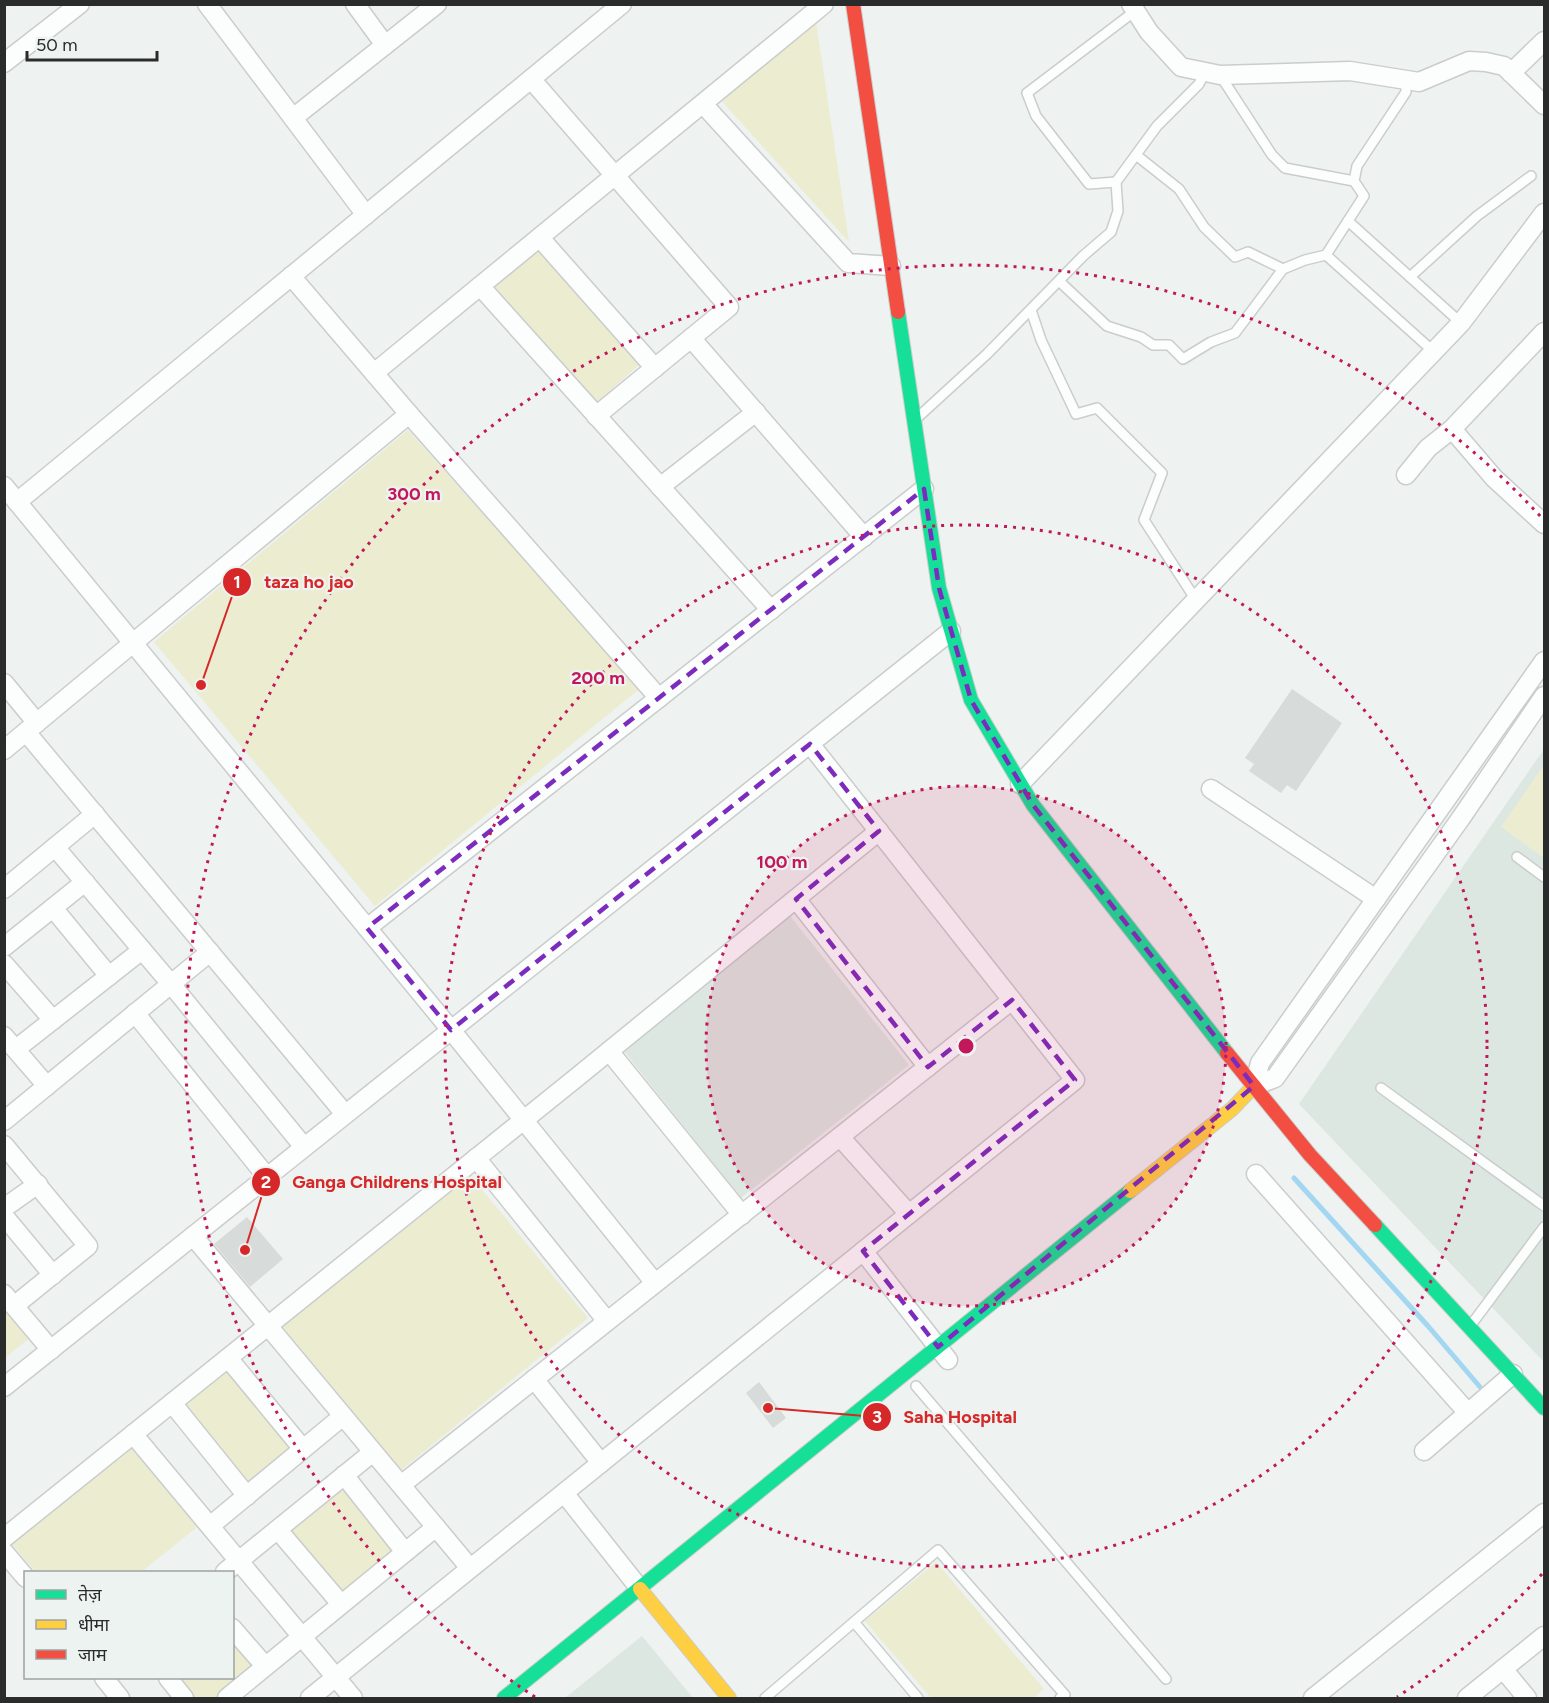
<svg xmlns="http://www.w3.org/2000/svg" width="1549" height="1703" font-family="Figtree,'Noto Sans Devanagari',sans-serif">
<rect width="100%" height="100%" fill="#eef2f0"/>
<g fill="#dde7e2">
<polygon points="1544,749 1544,1362 1299,1104"/>
<polygon points="790,916 909,1065 741,1198 623,1050"/>
<polygon points="642,1636 693,1698 565,1698"/>
</g>
<g fill="#ebecd0">
<polygon points="816,22 849,242 719,98"/>
<polygon points="535,248 640,364 597,402 492,286"/>
<polygon points="408,430 639,689 375,906 154,642"/>
<polygon points="1544,765 1544,858 1501,827"/>
<polygon points="469,1174 588,1318 401,1470 282,1326"/>
<polygon points="4,1300 33,1335 5,1358 4,1358"/>
<polygon points="229,1368 294,1445 247,1484 182,1407"/>
<polygon points="130,1447 197,1527 141,1572 36,1572 12,1544"/>
<polygon points="341,1484 395,1551 340,1595 286,1529"/>
<polygon points="936,1562 1044,1689 1033,1698 931,1698 865,1621"/>
<polygon points="233,1638 256,1667 217,1698 192,1698 175,1678 232,1678"/>
</g>
<g fill="none" stroke-linecap="round" stroke-linejoin="round">
<polyline stroke="#a3d6f1" stroke-width="5" points="1294,1178 1428,1326 1480,1387"/>
</g>
<g fill="#d7dbda">
<polygon points="1292,689 1342,723 1296,791 1287,785 1281,793 1249,771 1254,764 1245,758"/>
<polygon points="247,1217 283,1259 250,1287 214,1244"/>
<polygon points="759,1382 786,1418 773,1428 746,1393"/>
</g>
<g fill="none" stroke-linecap="round" stroke-linejoin="round">
<g stroke="#cacdcb" stroke-width="12">
<g id="lane">
<polyline points="1220,75 1272,155 1285,168 1354,181"/>
<polyline points="1136,155 1179,189 1204,227 1235,257 1248,252 1283,269"/>
<polyline points="1116,182 1089,184 1036,116 1027,93 1135,11"/>
<polyline points="1348,221 1461,323"/>
<polyline points="1326,255 1434,352"/>
<polyline points="1410,277 1477,216 1531,176"/>
<polyline points="1059,281 1107,326 1141,337 1153,345 1169,345 1183,359 1211,342 1235,333 1283,269 1305,260 1326,255 1364,196 1354,181 1357,166 1406,92 1406,80"/>
<polyline points="1031,310 1041,340 1076,414 1097,408 1162,473 1144,520 1196,600"/>
<polyline points="917,418 987,354 1083,256 1111,232 1118,211 1116,182 1157,126 1199,84 1205,72"/>
<polyline points="1517,857 1544,877"/>
<polyline points="1381,1088 1544,1206"/>
<polyline points="1471,1325 1544,1227"/>
<polyline points="916,1386 1166,1679"/>
<polyline points="854,1622 918,1698"/>
<polyline points="765,1698 938,1550 1065,1695 1060,1698"/>
</g>
</g>
<g stroke="#cacdcb" stroke-width="21">
<g id="street">
<polyline points="207,4 366,215"/>
<polyline points="355,4 385,45"/>
<polyline points="1131,4 1149,32 1181,67 1220,75 1350,71 1419,82 1469,61 1486,62 1504,66 1544,105"/>
<polyline points="4,63 80,4"/>
<polyline points="1511,73 1544,41"/>
<polyline points="531,79 729,307 596,416"/>
<polyline points="703,104 848,263 891,266"/>
<polyline points="293,118 437,4"/>
<polyline points="540,238 655,368"/>
<polyline points="291,276 409,414 659,698"/>
<polyline points="480,286 771,610"/>
<polyline points="691,338 864,537"/>
<polyline points="374,373 824,4"/>
<polyline points="1452,429 1494,478 1544,524"/>
<polyline points="1406,475 1428,448 1452,429 1544,332"/>
<polyline points="4,486 451,1030 655,1283"/>
<polyline points="660,487 756,412"/>
<polyline points="17,502 622,4"/>
<polyline points="4,683 37,723"/>
<polyline points="26,732 345,1114"/>
<polyline points="4,750 409,414"/>
<polyline points="1020,784 1461,323 1544,213"/>
<polyline points="1211,789 1376,899"/>
<polyline points="55,847 171,984 304,1147"/>
<polyline points="4,889 95,814"/>
<polyline points="796,899 928,1067"/>
<polyline points="53,908 109,976"/>
<polyline points="367,928 924,489"/>
<polyline points="4,947 85,882"/>
<polyline points="4,964 53,1020"/>
<polyline points="135,1013 267,1177"/>
<polyline points="4,1036 47,1086"/>
<polyline points="16,1049 142,950"/>
<polyline points="609,1051 742,1215"/>
<polyline points="1254,1086 1260,1063 1544,661"/>
<polyline points="1254,1086 1275,1078 1461,818 1544,696"/>
<polyline points="4,1121 210,952"/>
<polyline points="840,1137 909,1214"/>
<polyline points="4,1145 88,1246 14,1306"/>
<polyline points="476,1158 607,1321"/>
<polyline points="1256,1174 1468,1413"/>
<polyline points="4,1208 38,1184"/>
<polyline points="4,1216 53,1275"/>
<polyline points="193,1236 470,1568"/>
<polyline points="863,1251 948,1360"/>
<polyline points="4,1294 51,1350"/>
<polyline points="228,1358 303,1449"/>
<polyline points="534,1379 601,1463"/>
<polyline points="4,1387 951,631"/>
<polyline points="172,1403 247,1496"/>
<polyline points="133,1434 353,1698"/>
<polyline points="1424,1451 1513,1374"/>
<polyline points="344,1475 405,1552"/>
<polyline points="401,1485 1012,1000"/>
<polyline points="564,1493 640,1589"/>
<polyline points="210,1526 343,1416"/>
<polyline points="278,1530 341,1604"/>
<polyline points="4,1538 576,1078 879,831"/>
<polyline points="4,1552 26,1578"/>
<polyline points="225,1572 373,1452"/>
<polyline points="232,1628 265,1666"/>
<polyline points="1503,1669 1527,1698"/>
<polyline points="104,1678 120,1698"/>
<polyline points="168,1678 184,1698"/>
<polyline points="227,1698 436,1527"/>
<polyline points="310,1698 1075,1080 810,744"/>
<polyline points="1313,1698 1544,1513"/>
<polyline points="1467,1698 1544,1636"/>
</g>
</g>
<g stroke="#cacdcb" stroke-width="16">
<g id="fast">
<polyline points="898,312 939,588 971,700 1033,805 1227,1053"/>
<polyline points="1375,1225 1544,1408"/>
<polyline points="504,1698 1130,1191"/>
</g>
</g>
<g stroke="#cacdcb" stroke-width="16">
<g id="slow">
<polyline points="1130,1191 1232,1109 1254,1086"/>
<polyline points="640,1589 729,1698"/>
</g>
</g>
<g stroke="#cacdcb" stroke-width="16">
<g id="jam">
<polyline points="853,4 898,312"/>
<polyline points="1227,1053 1310,1155 1375,1225"/>
</g>
</g>
<use href="#lane" stroke="#fcfdfd" stroke-width="9"/>
<use href="#street" stroke="#fcfdfd" stroke-width="18"/>
<use href="#fast" stroke="#16e098" stroke-width="14"/>
<use href="#slow" stroke="#ffcf43" stroke-width="14"/>
<use href="#jam" stroke="#f24e42" stroke-width="14"/>
</g>
<path fill="none" stroke="#7b2cbf" stroke-width="4.5" stroke-dasharray="12 8" stroke-linejoin="round" d="M924 489 939 588 971 700 1033 805 1254 1086 938 1347 863 1251 1075 1080 1012 1000 928 1067 796 899 879 831 810 744 451 1030 367 928Z"/>
<circle cx="966" cy="1046" r="260" fill="#c2185b" fill-opacity=".12"/>
<g fill="none" stroke="#c2185b" stroke-width="3" stroke-dasharray="3 6">
<circle cx="966" cy="1046" r="260"/>
<circle cx="966" cy="1046" r="521"/>
<path d="M1542 1574A781 781 0 0 1 1397 1697M535 1697A781 781 0 1 1 1542 518"/>
</g>
<circle cx="966" cy="1046" r="9" fill="#c2185b" stroke="#edf3f0" stroke-width="3"/>
<g font-size="18" text-anchor="middle" font-weight="bold" fill="#c2185b" stroke="#edf3f0" stroke-width="4.5" stroke-linejoin="round" paint-order="stroke">
<text x="414" y="500">300 m</text>
<text x="598" y="684">200 m</text>
<text x="782" y="868">100 m</text>
</g>
<path fill="none" stroke="#d62828" stroke-width="2" d="M201 685L237 582M245 1250L266 1182M768 1408L877 1417"/>
<g fill="#d62828" stroke="#edf3f0" stroke-width="2">
<circle cx="201" cy="685" r="6"/>
<circle cx="245" cy="1250" r="6"/>
<circle cx="768" cy="1408" r="6"/>
<circle cx="237" cy="582" r="15"/>
<circle cx="266" cy="1182" r="15"/>
<circle cx="877" cy="1417" r="15"/>
</g>
<g font-size="18" text-anchor="middle" font-weight="bold" fill="#fff">
<text x="237" y="588">1</text>
<text x="266" y="1188">2</text>
<text x="877" y="1423">3</text>
</g>
<g font-size="18" text-anchor="middle" font-weight="bold" fill="#d62828" stroke="#edf3f0" stroke-width="4.5" stroke-linejoin="round" paint-order="stroke">
<text x="309" y="588">taza ho jao</text>
<text x="397" y="1188">Ganga Childrens Hospital</text>
<text x="960" y="1423">Saha Hospital</text>
</g>
<rect width="1549" height="1703" fill="none" stroke="#292c2b" stroke-width="12"/>
<rect x="24" y="1571" width="210" height="108" fill="#edf3f0" stroke="#9fa3a1" stroke-width="1.5"/>
<rect x="36" y="1590" width="30" height="9" fill="#16e098" stroke="#9fa3a1" stroke-width="1.5"/>
<text x="78" y="1601" font-size="18" fill="#292c2b">तेज़</text>
<rect x="36" y="1620" width="30" height="9" fill="#ffcf43" stroke="#9fa3a1" stroke-width="1.5"/>
<text x="78" y="1631" font-size="18" fill="#292c2b">धीमा</text>
<rect x="36" y="1650" width="30" height="9" fill="#f24e42" stroke="#9fa3a1" stroke-width="1.5"/>
<text x="78" y="1661" font-size="18" fill="#292c2b">जाम</text>
<path d="M27 51v9h130v-9" fill="none" stroke="#292c2b" stroke-width="3"/>
<text x="36" y="51" font-size="18" fill="#292c2b" stroke="#edf3f0" stroke-width="4.5" paint-order="stroke">50 m</text>
</svg>
